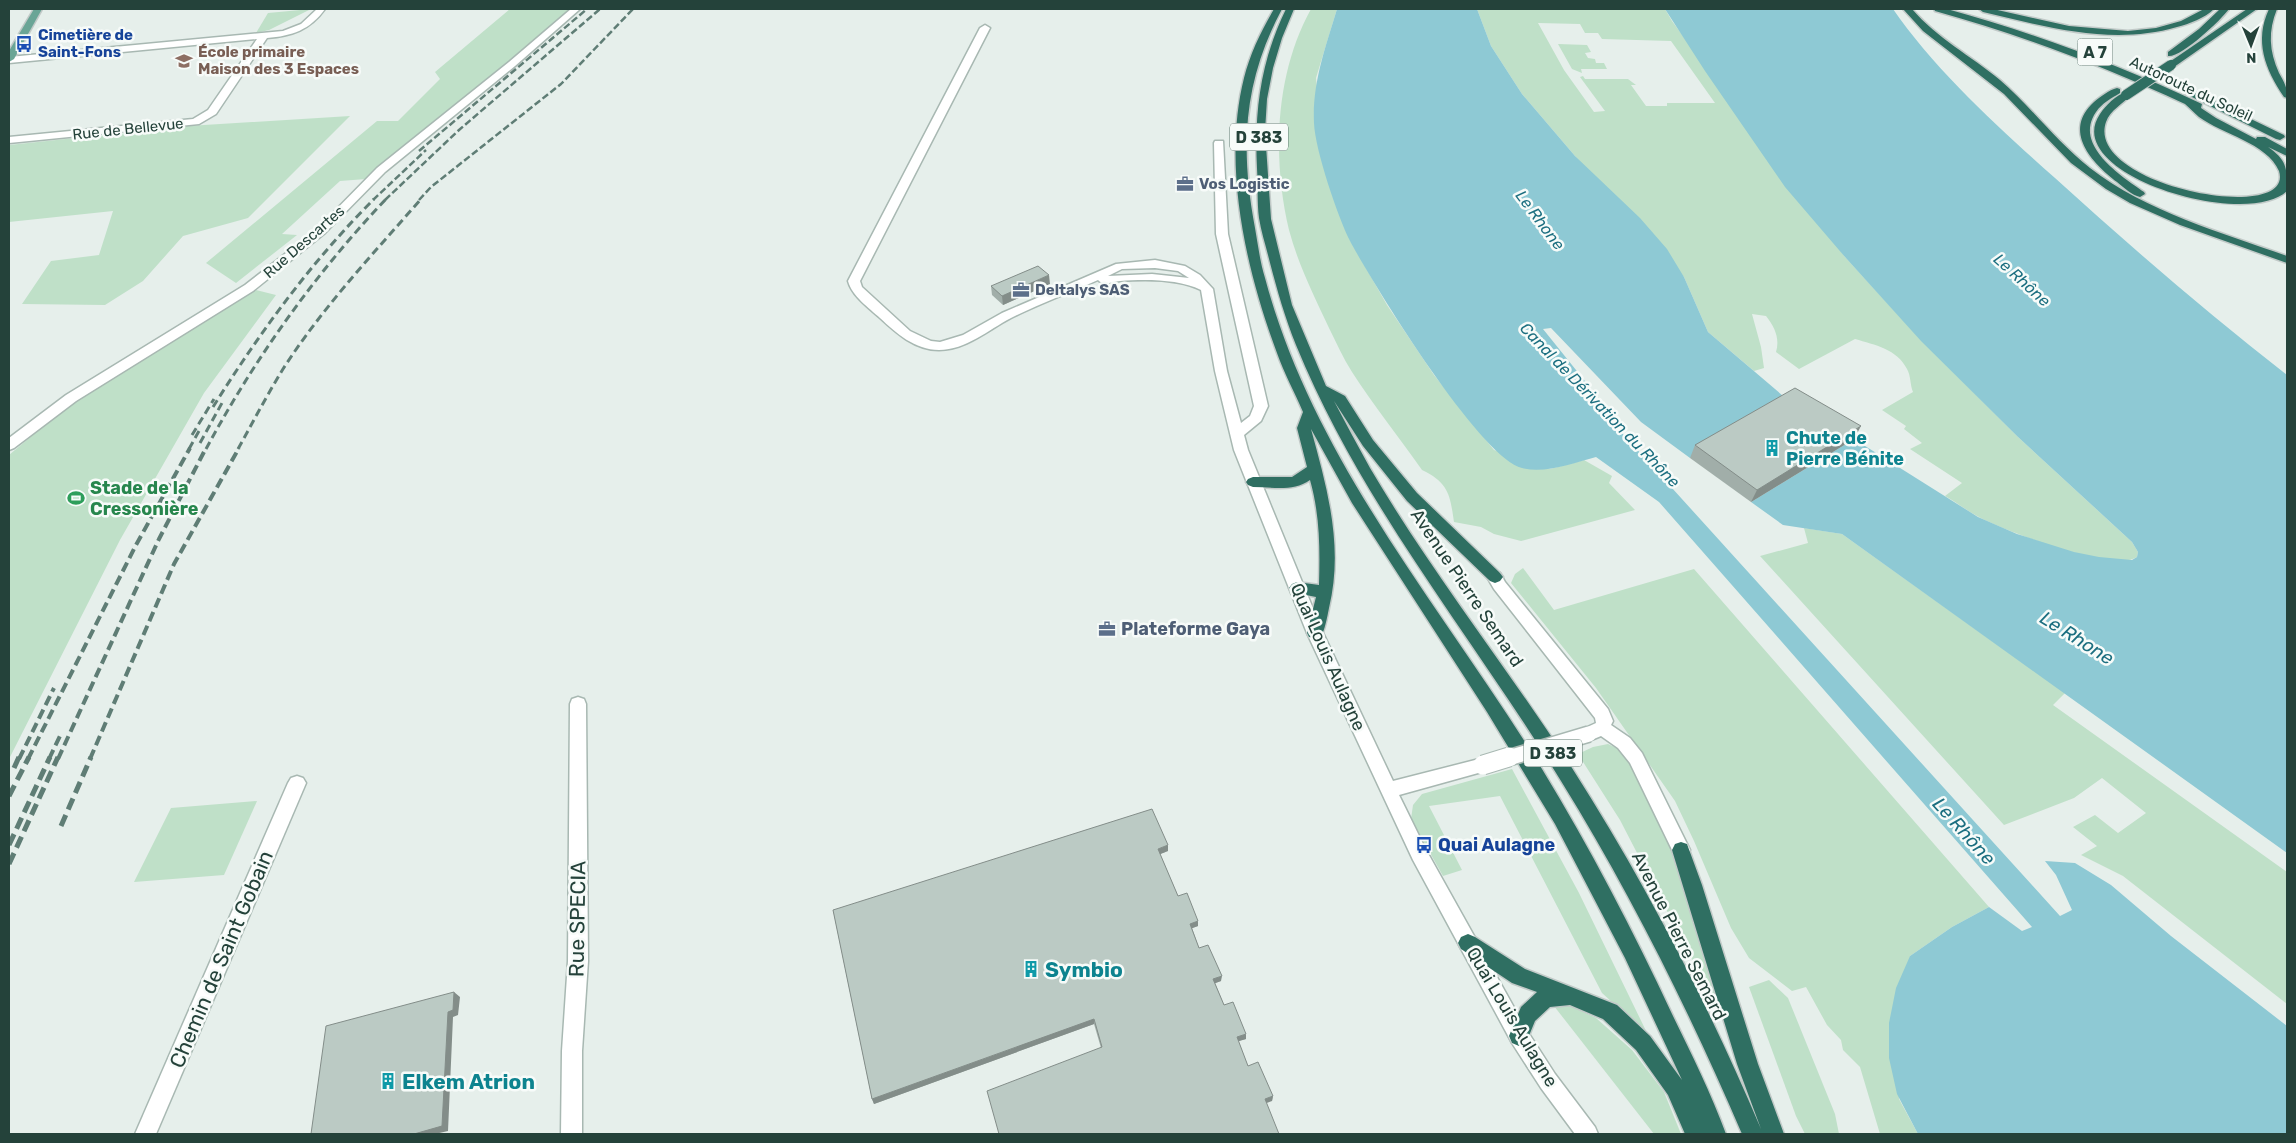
<svg xmlns="http://www.w3.org/2000/svg" width="2296" height="1143" font-family="Rubik,sans-serif">
<rect width="100%" height="100%" fill="#e6efeb"/>
<g fill="#bfe0c8" fill-rule="evenodd">
<polygon points="311,9 269,30 256,33 268,13"/>
<polygon points="510,9 573,9 426,131 385,161 366,179 340,181 282,234 297,235 236,283 206,263 377,121 398,121 440,79 435,72"/>
<path d="M1311 9H1337L1316 78 1325 171 1350 240 1387 305 1434 375 1494 450 1550 469 1584 460 1612 476 1609 483 1635 510 1521 541 1494 534 1481 527 1454 522C1450 495 1449 483 1422 470 1399 437 1373 405 1352 372 1343 358 1336 342 1329 328 1314 296 1298 264 1289 230 1272 158 1275 74 1311 9Z"/>
<path d="M1477 9H1665L1672 21 1845 257 1922 341 2018 437 2132 542 2138 552 2137 557C2114 573 2002 530 1977 516 1966 510 1956 502 1945 496L1962 483 1910 449 1922 443 1904 429 1906 426 1882 410 1913 392C1910 385 1911 376 1907 369 1897 349 1875 345 1855 339L1799 369 1776 352C1780 339 1775 327 1766 316L1752 314 1761 347 1764 368 1754 371 1708 332 1684 277 1575 156 1522 94 1491 46ZM1538 23 1580 24 1585 33H1598L1602 39 1671 41 1715 103H1667V106H1646L1631 85H1636L1628 79H1585L1583 76 1580 77 1605 111 1594 112 1564 70Z"/>
<polygon points="1558,44 1587,45 1591,52 1585,53 1588,58 1595,59 1596,63 1604,63 1607,69 1581,69 1582,73 1572,69"/>
<polygon points="350,116 248,218 183,236 143,281 105,305 22,304 51,261 99,255 113,211 9,222 9,145 188,126"/>
<polygon points="256,290 276,295 204,393 120,540 9,759 9,455 64,409"/>
<polygon points="1804,528 1842,534 2065,693 2053,705 2287,872 2287,1004 2123,876 2081,855 2097,846 2073,827 2095,815 2118,833 2146,813 2102,778 2074,798 2004,825 1760,556 1808,543"/>
<polygon points="1523,568 1554,610 1694,569 1989,907 1952,927 1910,956 1899,1099 1918,1134 1880,1134 1860,1067 1843,1050 1841,1040 1827,1025 1806,987 1792,991 1749,958 1731,928 1694,841 1675,801 1596,688 1511,583 1515,574"/>
<polygon points="1608,744 1623,751 1646,792 1685,877 1710,965 1717,999 1712,998 1620,820 1578,754 1593,747"/>
<polygon points="1512,769 1579,893 1648,1035 1602,993 1500,796 1429,806 1462,870 1443,876 1411,819 1413,805 1422,794"/>
<polygon points="257,801 224,875 134,882 171,808"/>
<polygon points="1769,980 1788,998 1835,1114 1839,1134 1805,1134 1796,1116 1749,987"/>
<polygon points="1569,1005 1596,1018 1632,1050 1664,1092 1681,1134 1654,1134 1554,1006"/>
</g>
<g fill="#8ec9d4">
<path d="M1337 9H1477L1491 46 1522 94 1575 156 1640 218 1667 249 1684 277 1708 332 1789 401 1690 458 1641 422 1551 328 1543 329 1605 406 1604 413 2060 916 2072 910 2056 875 2045 861 2075 863 2111 885 2171 936 2287 1026V1134H1918L1897 1094 1889 1058V1023L1896 988 1910 956 1952 927 1989 907 2022 931 2032 927 1659 502 1596 457C1573 463 1545 474 1522 468 1480 458 1373 284 1350 241 1338 217 1315 150 1314 123 1312 83 1326 46 1337 9Z"/>
<path d="M1665 9H1893C1935 70 2000 129 2055 178 2130 246 2207 313 2287 375V853L1842 534 1783 525 1751 502 1854 439 1978 517 2017 534 2074 552 2099 557 2132 560 2137 557 2138 552 2132 542 2018 437 1921 341 1845 257 1785 187 1705 71Z"/>
</g>
<g fill="none" stroke-linecap="round" stroke-linejoin="round">
<g stroke="#a8b8b2" stroke-width="3">
<g id="street">
<path d="M317 9H325C310 30 292 36 267 38L216 114 199 124 9 143V137L193 119 208 110 257 39 9 63V57L283 31 301 24Z"/>
<polygon points="571,9 580,9 515,66 385,172 325,233 253,291 76,401 14,448 9,450 9,438 66,395 245,285 317,229 377,168 509,62"/>
<path d="M985 25 990 28 860 281 862 287 910 331 931 341 940 342 963 335 1002 313 1116 264 1155 260 1185 266 1200 275 1213 289 1227 371 1241 423 1250 416 1254 406 1216 234 1214 143 1215 141H1223L1228 234 1268 406 1261 421 1244 435 1248 450 1323 633 1393 781 1483 758 1489 760 1492 765 1489 770 1399 795 1425 848 1526 1029 1555 1074 1595 1127 1598 1134H1575L1541 1088 1512 1043 1413 860 1307 633 1234 450 1215 371 1201 290C1179 279 1145 279 1120 281 1112 282 1103 286 1098 280 1069 293 1039 304 1011 318 988 330 966 350 939 350 915 350 896 333 880 318 869 308 852 296 848 281L980 28ZM1155 268 1178 271 1189 278 1152 274 1108 276 1122 269Z"/>
<polygon points="1495,571 1500,573 1505,582 1608,709 1613,721 1611,725 1630,738 1642,753 1690,850 1687,856 1681,858 1675,856 1630,763 1618,748 1601,736 1589,741 1583,739 1581,734 1583,729 1596,723 1595,718 1494,589 1487,577 1490,573"/>
<polygon points="578,697 584,699 586,704 588,961 582,1051 582,1134 561,1134 562,1051 568,961 570,704 572,699"/>
<polygon points="297,776 303,778 306,783 156,1134 135,1134 288,783 291,778"/>
</g>
</g>
<g stroke="#c2cac8" stroke-width="3">
<polygon id="primary" points="34,9 42,9 14,59 9,62 9,51"/>
</g>
<g stroke="#c2cac8" stroke-width="3">
<g id="highway">
<path d="M1274 9H1282C1243 82 1240 148 1255 228 1258 245 1260 262 1265 278 1314 462 1444 610 1542 769 1590 848 1633 930 1672 1014 1691 1053 1711 1093 1726 1134H1685L1668 1095 1636 1050 1603 1019 1570 1005 1550 1007 1535 1021 1526 1043 1519 1046 1512 1043 1509 1036 1521 1007 1537 992 1512 983 1461 949 1458 943 1461 937 1468 934 1475 937 1525 969 1617 1005 1650 1036 1682 1080 1625 958 1555 824 1487 712 1352 503 1311 429C1327 488 1344 546 1329 608 1327 618 1325 629 1321 637L1315 639 1309 637 1307 633 1316 597 1296 593 1289 588 1292 584 1297 582 1319 585C1320 549 1320 515 1310 480 1293 492 1273 487 1253 487L1248 485 1246 482 1248 479 1253 477H1292L1307 467 1297 428 1303 412C1295 393 1284 373 1277 353 1246 270 1222 166 1244 78 1250 54 1261 31 1274 9Z"/>
<path d="M1286 9H1294L1282 38 1273 68 1267 99 1265 131 1271 219 1292 305 1326 386 1345 396 1373 440 1417 493 1500 573 1503 577 1500 581 1495 583 1490 581 1407 501 1363 446 1334 401C1346 424 1358 446 1370 468 1431 572 1507 667 1572 768 1645 882 1708 1004 1761 1129L1737 1064 1672 850 1675 844 1681 842 1687 844 1702 885 1758 1064 1784 1134H1742C1690 1013 1631 894 1561 781 1472 636 1361 504 1296 345 1284 315 1276 286 1268 255 1265 243 1261 231 1259 218 1257 202 1258 184 1257 168 1254 111 1261 60 1286 9Z"/>
<path d="M1903 9H1912C1937 38 1971 56 2000 80 2032 108 2057 142 2090 168 2147 212 2220 232 2287 256V263L2180 225 2130 203 2106 189 2071 163 2004 94 1923 31Z"/>
<path d="M1934 9H1947C2035 33 2119 65 2202 104L2201 108 2216 118 2256 139 2257 137H2265L2287 149V156L2268 147C2288 161 2287 169 2287 191 2246 230 2059 174 2100 114 2106 105 2116 95 2126 92L2131 95C2123 104 2110 110 2106 122 2084 186 2296 226 2279 171 2267 143 2222 134 2199 117 2194 113 2190 108 2185 104 2104 66 2021 35 1935 11Z"/>
<path d="M1979 9H1993L2069 26 2128 31 2156 28 2181 21 2204 9H2214C2205 18 2189 24 2177 27 2112 46 2047 27 1983 12Z"/>
<path d="M2220 9H2229C2221 20 2181 58 2168 56V52L2199 29Z"/>
<polygon points="2247,9 2257,9 2174,67 2168,67 2168,63"/>
<path d="M2269 9H2277C2268 31 2269 51 2279 73 2284 82 2288 88 2287 98L2284 97C2265 69 2254 41 2269 9Z"/>
<path d="M2117 88 2120 89V93C2112 98 2102 103 2096 112 2073 145 2121 176 2144 192L2145 194 2140 197C2132 195 2124 188 2117 182 2092 163 2062 131 2094 102 2100 97 2109 90 2117 88Z"/>
<polygon points="2189,89 2284,135 2285,137 2280,140 2276,139 2186,94 2184,92"/>
</g>
</g>
<use href="#street" fill="#fff" fill-rule="evenodd"/>
<use href="#primary" fill="#6aa596" fill-rule="evenodd"/>
<use href="#highway" fill="#2f6f62" fill-rule="evenodd"/>
<g stroke="#5f7d75" stroke-width="2.5" stroke-dasharray="7 3" stroke-linecap="butt">
<polyline points="419,151 587,9"/>
<polyline points="373,200 426,150"/>
<polyline points="385,200 459,130 600,9"/>
<polyline points="419,200 431,187 561,84 633,9"/>
</g>
<g stroke="#5f7d75" stroke-width="3" stroke-dasharray="8 4.5" stroke-linecap="butt">
<path d="M213 407C260 332 312 261 374 199"/>
<polyline points="192,435 214,399"/>
<polyline points="200,443 222,403"/>
<polyline points="189,449 199,431"/>
<path d="M206 449C255 358 315 274 386 199"/>
<path d="M238 449C253 422 267 395 283 369 322 308 373 254 421 199"/>
</g>
<g stroke="#5f7d75" stroke-width="4" stroke-dasharray="10 5" stroke-linecap="butt">
<polyline points="19,759 54,688"/>
<polyline points="28,759 136,545 190,448"/>
<polyline points="49,759 60,736"/>
<polyline points="58,759 159,539 206,448"/>
<polyline points="90,759 174,564 239,448"/>
</g>
<g stroke="#5f7d75" stroke-width="5" stroke-dasharray="12 6" stroke-linecap="butt">
<polyline points="14,768 19,757"/>
<polyline points="9,796 29,757"/>
<polyline points="61,826 91,757"/>
<polyline points="9,845 50,757"/>
<polyline points="9,864 58,757"/>
</g>
<g stroke="#a8b8b2" stroke-width="18" stroke-linecap="butt">
<polyline id="street-bridge-far1" points="1505,759 1589,734"/>
</g>
<g stroke="#a8b8b2" stroke-width="21" stroke-linecap="butt">
<polyline id="street-bridge" points="1483,765 1509,757"/>
</g>
<g stroke="#c2cac8" stroke-width="12" stroke-linecap="butt">
<polyline id="highway-bridge" points="2126,95 2171,65"/>
</g>
<use href="#street-bridge-far1" stroke="#fff" stroke-width="15"/>
<use href="#street-bridge" stroke="#fff" stroke-width="19"/>
<use href="#highway-bridge" stroke="#2f6f62" stroke-width="10"/>
</g>
<g fill="#a1aea9">
<polygon points="1050,284 1003,305 992,295 991,286"/>
<polygon points="1854,439 1751,502 1690,458 1695,445"/>
<polygon points="1168,851 1160,854 1178,896 1198,926 1192,928 1199,948 1221,981 1215,983 1224,1005 1246,1039 1238,1041 1248,1066 1273,1096 1272,1101 1101,1048 1094,1024 874,1104 872,1099 833,910"/>
</g>
<g fill="#838d89">
<polygon points="1049,275 1050,284 1003,305 1002,296"/>
<polygon points="1861,426 1854,439 1751,502 1757,490"/>
<polygon points="1168,845 1168,851 1158,855 1158,849"/>
<polygon points="1198,921 1198,926 1190,929 1190,924"/>
<polygon points="1222,976 1221,981 1213,984 1213,979"/>
<polygon points="454,992 460,997 458,1015 453,1017 448,1131 435,1134 414,1134 448,1012"/>
<polygon points="1094,1019 1094,1024 874,1104 872,1099"/>
<polygon points="1246,1034 1246,1039 1236,1042 1237,1037"/>
<polygon points="1273,1096 1272,1101 1264,1104 1265,1099"/>
</g>
<g fill="#bbcac4" stroke="#838d89">
<polygon points="1038,266 1049,275 1002,296 991,286"/>
<polygon points="1795,388 1861,426 1757,490 1695,445"/>
<polygon points="1152,809 1168,845 1158,849 1178,896 1187,893 1198,921 1190,924 1199,948 1208,945 1222,976 1213,979 1224,1005 1233,1002 1246,1034 1237,1037 1248,1066 1258,1062 1273,1096 1265,1099 1279,1134 999,1134 987,1091 1102,1047 1094,1019 872,1099 833,910"/>
<polygon points="454,992 453,1010 448,1012 442,1126 414,1134 311,1134 326,1026"/>
</g>
<defs>
<g id="bus-bare" transform="scale(1.35)"><path d="M-5-6H5V4H4V6H2V4H-2V6H-4V4H-5ZM-3.5-4V0h7V-4ZM-3.5 1.2v1.5H-2V1.2ZM2 1.2v1.5H3.5V1.2Z" fill="#1a4fb4" stroke="#f7fbf9" stroke-width="2.5" paint-order="stroke"/></g>
<g id="school-bare" transform="scale(1.35)"><path d="M0-5L7-2L0 1L-7-2ZM-4 1L0 2.5L4 1V4Q0 6-4 4Z" fill="#8d6e63" stroke="#f7fbf9" stroke-width="2.5" paint-order="stroke"/></g>
<g id="office-bare" transform="scale(1.35)"><path d="M-6-3h4V-5.5h4V-3h4V5H-6ZM-1-4.5V-3h2v-1.5ZM-6 0V1H6V0Z" fill="#5c6f8a" stroke="#f7fbf9" stroke-width="2.5" paint-order="stroke"/></g>
<g id="building-bare" transform="scale(1.35)"><path d="M-4-6H4V6H1V3H-1V6H-4ZM-2.5-4.3h1.7v1.8h-1.7ZM.8-4.3h1.7v1.8H.8ZM-2.5-1h1.7V.8h-1.7ZM.8-1h1.7V.8H.8Z" fill="#0f9aa8" stroke="#f7fbf9" stroke-width="2.5" paint-order="stroke"/></g>
<g id="stadium-bare" transform="scale(1.35)"><path d="M0-5a6.5 5 0 1 0 0 10a6.5 5 0 1 0 0-10ZM-3.5-1.8h7v3.6h-7Z" fill="#2e9e5b" stroke="#f7fbf9" stroke-width="2.5" paint-order="stroke"/></g>
</defs>
<g fill-rule="evenodd">
<use href="#bus-bare" x="24" y="44"/>
<use href="#school-bare" x="184" y="61"/>
<use href="#office-bare" x="1185" y="184"/>
<use href="#office-bare" x="1021" y="290"/>
<use href="#building-bare" x="1772" y="448"/>
<use href="#stadium-bare" x="76" y="498"/>
<use href="#office-bare" x="1107" y="629"/>
<use href="#bus-bare" x="1424" y="845"/>
<use href="#building-bare" x="1031" y="969"/>
<use href="#building-bare" x="388" y="1081"/>
</g>
<g text-anchor="middle" dominant-baseline="central" stroke-width="5" stroke-linejoin="round" paint-order="stroke">
<g font-size="15" font-weight="bold" fill="#164399" stroke="#f7fbf9" text-anchor="start">
<text x="38" y="35">Cimetière de<tspan x="38" dy="17">Saint-Fons</tspan></text>
</g>
<g font-size="15" font-weight="bold" fill="#785e54" stroke="#f7fbf9" text-anchor="start">
<text x="198" y="52">École primaire<tspan x="198" dy="17">Maison des 3 Espaces</tspan></text>
</g>
<g font-size="15" fill="#24423a" stroke="#f7fbf9">
<text transform="translate(2191 89) rotate(25)">Autoroute du Soleil</text>
<text transform="translate(128 129) rotate(-6)">Rue de Bellevue</text>
<text transform="translate(304 242) rotate(-41)">Rue Descartes</text>
</g>
<g font-size="15" font-weight="bold" fill="#4e5e75" stroke="#f7fbf9" text-anchor="start">
<text x="1199" y="184">Vos Logistic</text>
<text x="1035" y="290">Deltalys SAS</text>
</g>
<g fill="#f7fbf9" stroke="#637a73" stroke-width="1">
<rect x="2077.5" y="38.5" width="35" height="27" rx="4"/>
<rect x="1230" y="123.5" width="58" height="27" rx="4"/>
<rect x="1524" y="739.5" width="58" height="27" rx="4"/>
</g>
<g font-size="16" font-weight="bold" fill="#24423a">
<text x="2095" y="52">A 7</text>
<text x="1259" y="137">D 383</text>
<text x="1553" y="753">D 383</text>
</g>
<g font-size="16" font-style="italic" fill="#1c6f80" stroke="#f7fbf9">
<text transform="translate(1540 220) rotate(53)">Le Rhone</text>
<text transform="translate(2022 280) rotate(42)">Le Rhône</text>
<text transform="translate(1600 405) rotate(46)">Canal de Dérivation du Rhône</text>
</g>
<g font-size="18" font-weight="bold" fill="#0d838f" stroke="#f7fbf9" text-anchor="start">
<text x="1786" y="438">Chute de<tspan x="1786" dy="21">Pierre Bénite</tspan></text>
</g>
<g font-size="18" font-weight="bold" fill="#27864d" stroke="#f7fbf9" text-anchor="start">
<text x="90" y="488">Stade de la<tspan x="90" dy="21">Cressonière</tspan></text>
</g>
<g font-size="18" fill="#24423a" stroke="#f7fbf9">
<text transform="translate(1467 588) rotate(56)">Avenue Pierre Semard</text>
<text transform="translate(1328 657) rotate(66)">Quai Louis Aulagne</text>
<text transform="translate(1679 936) rotate(63)">Avenue Pierre Semard</text>
<text transform="translate(1512 1017) rotate(59)">Quai Louis Aulagne</text>
</g>
<g font-size="18" font-weight="bold" fill="#4e5e75" stroke="#f7fbf9" text-anchor="start">
<text x="1121" y="629">Plateforme Gaya</text>
</g>
<g font-size="18" font-weight="bold" fill="#164399" stroke="#f7fbf9" text-anchor="start">
<text x="1438" y="845">Quai Aulagne</text>
</g>
<g font-size="19" font-style="italic" fill="#1c6f80" stroke="#f7fbf9">
<text transform="translate(2077 638) rotate(32)">Le Rhone</text>
<text transform="translate(1964 831) rotate(48)">Le Rhône</text>
</g>
<g font-size="21" fill="#24423a" stroke="#f7fbf9">
<text transform="translate(577 919) rotate(-89)">Rue SPECIA</text>
<text transform="translate(221 959) rotate(-67)">Chemin de Saint Gobain</text>
</g>
<g font-size="21" font-weight="bold" fill="#0d838f" stroke="#f7fbf9" text-anchor="start">
<text x="1045" y="969">Symbio</text>
<text x="402" y="1081">Elkem Atrion</text>
</g>
</g>
<rect width="2296" height="1143" fill="none" stroke="#24423a" stroke-width="20"/>
<g transform="translate(2251 45) rotate(179)" stroke="#f7fbf9" stroke-width="4" paint-order="stroke">
<path d="M0-4L9 19L0 12L-9 19Z" fill="#24423a"/>
<text y="-8" font-size="14" font-weight="bold" text-anchor="middle" fill="#24423a">N</text>
</g>
</svg>
